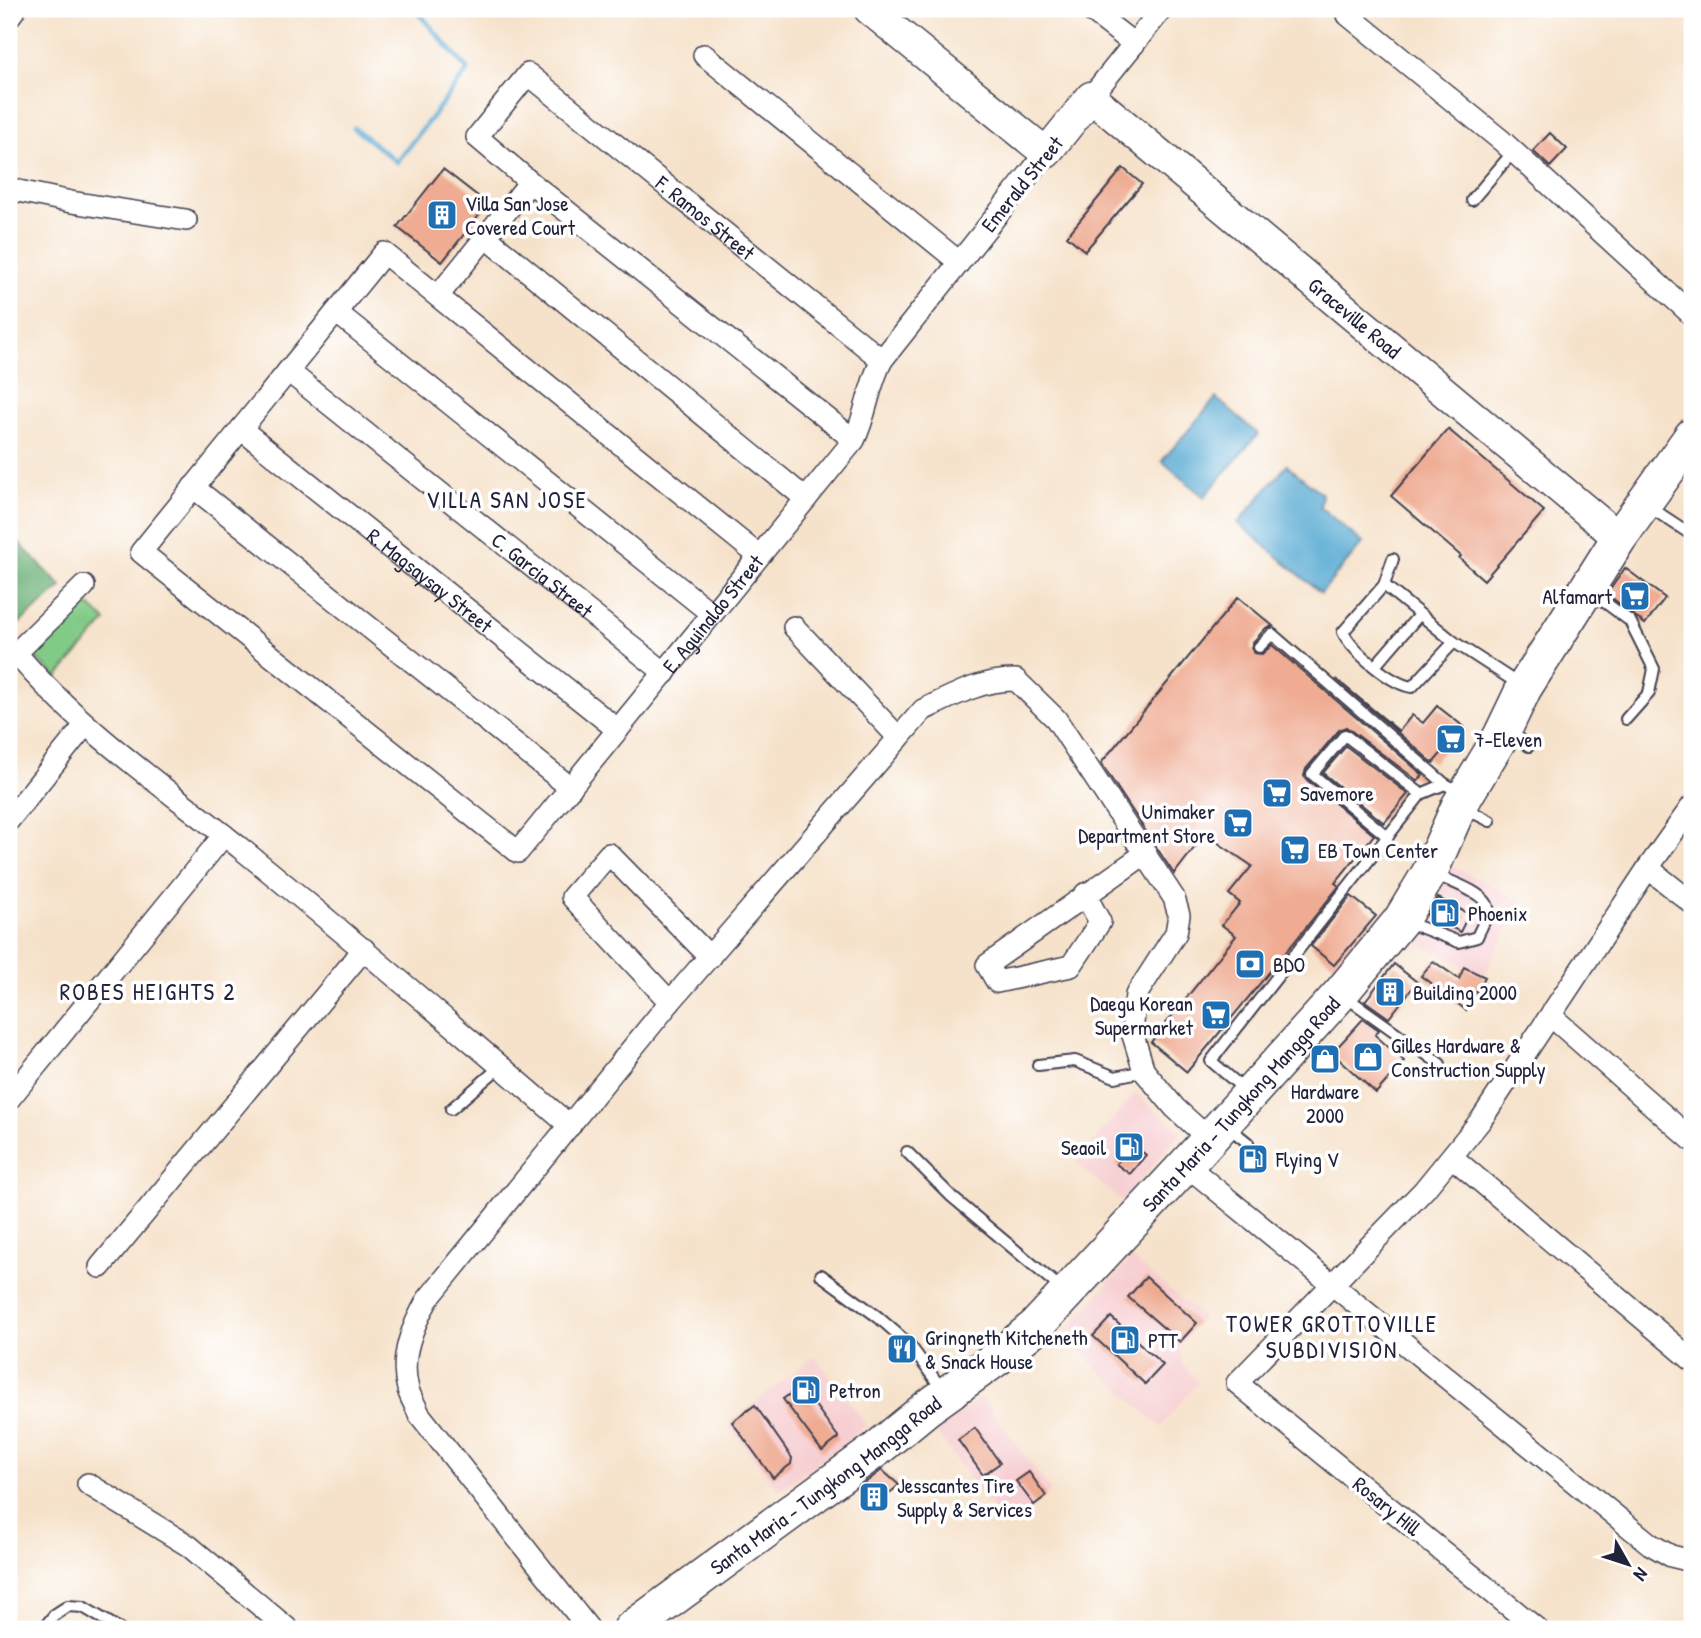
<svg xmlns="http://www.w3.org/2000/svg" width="1701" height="1638" font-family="'Patrick Hand',sans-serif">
<rect width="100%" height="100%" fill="#fff"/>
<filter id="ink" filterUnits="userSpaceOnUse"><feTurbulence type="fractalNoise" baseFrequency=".0143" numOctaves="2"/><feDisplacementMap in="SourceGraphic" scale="14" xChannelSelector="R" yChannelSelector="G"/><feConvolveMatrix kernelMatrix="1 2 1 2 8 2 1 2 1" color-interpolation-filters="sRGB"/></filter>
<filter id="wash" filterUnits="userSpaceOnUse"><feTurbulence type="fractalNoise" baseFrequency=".00686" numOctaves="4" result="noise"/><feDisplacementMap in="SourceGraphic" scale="28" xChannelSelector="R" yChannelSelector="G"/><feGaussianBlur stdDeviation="1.57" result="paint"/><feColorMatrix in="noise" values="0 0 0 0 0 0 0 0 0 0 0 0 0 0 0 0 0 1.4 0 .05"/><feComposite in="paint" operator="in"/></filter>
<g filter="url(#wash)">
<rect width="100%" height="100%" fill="#f6e2ca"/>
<g fill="#f7cfd2">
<polygon points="1441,860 1522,901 1484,976 1403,936"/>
<polygon points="1135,1093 1181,1132 1122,1202 1076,1163"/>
<polygon points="1131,1258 1203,1317 1180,1345 1182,1364 1198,1382 1161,1427 1062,1335"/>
<polygon points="815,1356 867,1426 779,1491 728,1424"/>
<polygon points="982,1397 1051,1491 1005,1526 935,1431"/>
</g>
<polygon fill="#82cb87" stroke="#527661" stroke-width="2" points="81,599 106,621 57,677 32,655"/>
<polygon fill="#69af74" stroke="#466858" stroke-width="2" points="9,533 62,587 9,632"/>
<g fill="#58aad3" stroke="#3d6687" stroke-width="2">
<polygon points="1216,398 1258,434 1204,497 1162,461"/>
<polygon points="1287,465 1322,494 1320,507 1363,543 1321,593 1238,523"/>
</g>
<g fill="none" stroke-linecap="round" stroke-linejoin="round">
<polyline stroke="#58aad3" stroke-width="5" points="354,128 397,162 468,70 415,9"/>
</g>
<g id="blocks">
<g fill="#efac93">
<polygon points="1550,133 1567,149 1550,167 1533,151"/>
<polygon points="1123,168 1142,184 1085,251 1067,236"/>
<polygon points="443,169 488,204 442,262 397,227"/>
<polygon points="1448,429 1544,511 1484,580 1459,558 1461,556 1391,496"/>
<polygon points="1625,568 1665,598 1645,624 1607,594"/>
<polygon points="1238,597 1273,626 1266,628 1253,642 1251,648 1254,653 1262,654 1272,645 1423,775 1418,781 1346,727 1339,730 1306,769 1304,776 1307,780 1374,835 1335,883 1339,886 1295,941 1187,1072 1151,1042 1236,936 1222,925 1240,903 1229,894 1252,866 1205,834 1174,874 1101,763"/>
<polygon points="1336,679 1399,731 1412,715 1423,723 1437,706 1464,727 1433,763"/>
<polygon points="1346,746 1408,794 1384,823 1323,773"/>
<polygon points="1351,896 1376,916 1334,965 1311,946"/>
<polygon points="1438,898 1469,914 1460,932 1427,915"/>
<polygon points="1433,961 1459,979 1464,967 1485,977 1466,1010 1421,976"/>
<polygon points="1394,964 1417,982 1389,1018 1365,1001"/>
<polygon points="1363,1019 1379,1030 1375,1035 1404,1061 1376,1093 1332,1053"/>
<polygon points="1132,1144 1146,1155 1130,1174 1116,1164"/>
<polygon points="1146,1277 1197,1323 1180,1342 1128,1297"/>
<polygon points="1111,1317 1163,1365 1145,1384 1093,1336"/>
<polygon points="801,1386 839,1438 822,1451 783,1399"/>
<polygon points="755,1405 792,1458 791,1464 773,1478 732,1422"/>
<polygon points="975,1428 1000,1463 983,1475 958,1440"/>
<polygon points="882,1470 899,1485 872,1508 857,1489"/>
<polygon points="1029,1472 1046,1496 1034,1505 1016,1481"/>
</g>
</g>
</g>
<g filter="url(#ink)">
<use href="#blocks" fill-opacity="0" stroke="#423f50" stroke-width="2"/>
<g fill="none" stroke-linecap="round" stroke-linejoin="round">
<g stroke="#423f50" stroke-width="14">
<g id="lane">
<polyline points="1472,200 1513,152"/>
<polyline points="1648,506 1692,535"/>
<polyline points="1393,559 1384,585 1454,642 1520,685"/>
<path d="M1384 585 1343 632C1352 651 1391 684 1412 687L1454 642"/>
<polyline points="1591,592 1630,621 1654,669 1649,693 1626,719"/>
<polyline points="1259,647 1272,634 1445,784"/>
<polyline points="1375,666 1419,615"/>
<polyline points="1507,735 1514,735 1529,746"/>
<polyline points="1464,808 1490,821"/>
<polyline points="1388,837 1312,774 1345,735 1421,794"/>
<path d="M1404 921 1459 942 1477 937C1480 929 1487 919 1488 910 1490 894 1447 880 1433 874"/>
<polyline points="1346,997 1440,1064"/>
<polyline points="1038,1065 1075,1061 1115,1077 1144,1071"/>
<polyline points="1245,1090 1211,1061 1421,794 1445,784 1460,792"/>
<polyline points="451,1109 501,1066"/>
<polyline points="1226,1125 1248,1143"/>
<polyline points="907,1152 952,1197 1063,1290"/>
<polyline points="821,1275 878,1317 909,1344 944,1392"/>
<polyline points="43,1629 54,1615 68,1606 83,1607 120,1629"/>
</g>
</g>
<g stroke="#423f50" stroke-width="24">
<g id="street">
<polyline points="1089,9 1134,44"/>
<polyline points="1348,15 1502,141 1692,315"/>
<polyline points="9,17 15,9"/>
<polyline points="704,55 959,262"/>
<polyline points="1091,97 1162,9"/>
<polyline points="9,189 71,202 186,220"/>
<polyline points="486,237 806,499"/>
<polyline points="438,296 530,182"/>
<polyline points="336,312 712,614"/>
<path id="s1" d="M288 371 665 673"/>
<path id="s2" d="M241 429 618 730"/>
<path id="s3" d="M854 440 530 182 477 137 528 74 882 360"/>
<polyline points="193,487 571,788"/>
<path id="s4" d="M759 556 384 253 141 552 518 852 854 440C867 414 868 386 882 360L1046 153"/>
<path d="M84 586 16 653C80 730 166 788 244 851 355 941 462 1033 570 1126"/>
<polyline points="794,627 899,738"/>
<polyline points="9,820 86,724"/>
<polyline points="1648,868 1692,903"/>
<polyline points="1085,894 1100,922 1071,966 997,982 987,965 1146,853"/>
<polyline points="670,1002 572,897 609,854 710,957"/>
<polyline points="1551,1016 1692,1140"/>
<polyline points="9,1099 224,835"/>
<polyline points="1452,1157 1692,1360"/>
<polyline points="1186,1165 1650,1544 1671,1556 1692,1561"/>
<polyline points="100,1267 364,949"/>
<polyline points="88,1484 189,1546 288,1629"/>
<path d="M589 1629 419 1414C416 1406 410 1397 408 1389 399 1357 413 1325 428 1299L670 1002 923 710C952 696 983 679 1016 680L1056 719 1174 898 1179 915 1176 933 1136 995 1132 1032 1144 1071 1175 1108 1209 1139"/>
<polyline points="1537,1629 1237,1383 1424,1190 1481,1120 1648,868 1692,806"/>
</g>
</g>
<g stroke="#423f50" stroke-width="33">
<g id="secondary">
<path id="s5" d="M869 9 1046 153 1091 97 1619 538"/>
</g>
</g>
<g stroke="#423f50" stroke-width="38">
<g id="primary">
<path id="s6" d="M631 1629 877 1449 927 1408 1001 1355 1036 1326 1194 1156 1341 993 1401 920 1430 872 1459 806 1501 736 1524 688 1619 538 1692 436"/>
</g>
</g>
<use href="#lane" stroke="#fff" stroke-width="10"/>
<use href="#street" stroke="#fff" stroke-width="21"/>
<use href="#secondary" stroke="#fff" stroke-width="30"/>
<use href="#primary" stroke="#fff" stroke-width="35"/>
</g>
</g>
<defs>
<g id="building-square" transform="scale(1.575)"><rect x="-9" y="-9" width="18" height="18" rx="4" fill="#1f6fb2" stroke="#fff"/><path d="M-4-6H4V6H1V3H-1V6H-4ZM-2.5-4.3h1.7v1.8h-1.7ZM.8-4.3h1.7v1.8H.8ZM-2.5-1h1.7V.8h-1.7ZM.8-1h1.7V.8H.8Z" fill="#fff"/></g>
<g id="supermarket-square" transform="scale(1.575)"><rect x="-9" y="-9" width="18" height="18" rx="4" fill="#1f6fb2" stroke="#fff"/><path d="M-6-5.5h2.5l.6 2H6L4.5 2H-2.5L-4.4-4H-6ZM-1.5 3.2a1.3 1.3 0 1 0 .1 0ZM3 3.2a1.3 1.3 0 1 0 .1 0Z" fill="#fff"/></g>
<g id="fuel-square" transform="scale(1.575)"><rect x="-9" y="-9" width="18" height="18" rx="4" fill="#1f6fb2" stroke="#fff"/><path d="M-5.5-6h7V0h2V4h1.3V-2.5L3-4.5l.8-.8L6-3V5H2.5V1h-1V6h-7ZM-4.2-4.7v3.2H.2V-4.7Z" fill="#fff"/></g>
<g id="bank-square" transform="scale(1.575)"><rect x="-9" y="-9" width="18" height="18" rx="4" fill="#1f6fb2" stroke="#fff"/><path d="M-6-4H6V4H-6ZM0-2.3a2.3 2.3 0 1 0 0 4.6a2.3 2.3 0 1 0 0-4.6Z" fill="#fff"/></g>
<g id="shop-square" transform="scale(1.575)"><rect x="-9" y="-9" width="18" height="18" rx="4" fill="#1f6fb2" stroke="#fff"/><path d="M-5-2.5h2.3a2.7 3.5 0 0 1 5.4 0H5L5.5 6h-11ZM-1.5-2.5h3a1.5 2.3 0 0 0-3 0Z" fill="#fff"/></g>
<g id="restaurant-square" transform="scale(1.575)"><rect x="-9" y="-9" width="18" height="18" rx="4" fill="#1f6fb2" stroke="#fff"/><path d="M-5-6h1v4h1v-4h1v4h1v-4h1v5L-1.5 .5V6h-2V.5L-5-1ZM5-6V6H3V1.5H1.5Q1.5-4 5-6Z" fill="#fff"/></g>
</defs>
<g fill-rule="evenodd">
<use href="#building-square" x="442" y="215"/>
<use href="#supermarket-square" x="1635" y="596"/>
<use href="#supermarket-square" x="1451" y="739"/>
<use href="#supermarket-square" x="1277" y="793"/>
<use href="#supermarket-square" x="1238" y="823"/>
<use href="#supermarket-square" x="1295" y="850"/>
<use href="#fuel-square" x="1445" y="913"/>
<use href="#bank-square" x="1250" y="964"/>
<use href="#building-square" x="1390" y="992"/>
<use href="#supermarket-square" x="1216" y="1015"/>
<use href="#shop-square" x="1368" y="1057"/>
<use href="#shop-square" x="1325" y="1059"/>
<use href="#fuel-square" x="1129" y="1147"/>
<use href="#fuel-square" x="1253" y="1159"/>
<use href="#fuel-square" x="1125" y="1340"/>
<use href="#restaurant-square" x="902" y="1349"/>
<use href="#fuel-square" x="806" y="1390"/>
<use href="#building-square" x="874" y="1497"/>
</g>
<g text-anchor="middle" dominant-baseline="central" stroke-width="7" stroke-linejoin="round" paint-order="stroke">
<g font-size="21" fill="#22223b" stroke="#fff">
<text transform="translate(1022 184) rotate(-51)">Emerald Street</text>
<text stroke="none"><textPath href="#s3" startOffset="793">F. Ramos Street</textPath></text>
<text stroke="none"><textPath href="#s5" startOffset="644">Graceville Road</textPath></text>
<text stroke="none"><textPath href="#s1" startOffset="326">C. Garcia Street</textPath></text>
<text stroke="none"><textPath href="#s2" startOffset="242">R. Magsaysay Street</textPath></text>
<text stroke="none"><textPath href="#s4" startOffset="1657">E. Aguinaldo Street</textPath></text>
<text stroke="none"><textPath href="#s6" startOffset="808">Santa Maria - Tungkong Mangga Road</textPath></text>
<text stroke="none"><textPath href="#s6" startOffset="242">Santa Maria - Tungkong Mangga Road</textPath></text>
<text transform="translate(1387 1506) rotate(39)">Rosary Hill</text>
</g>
<g font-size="21" fill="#22223b" stroke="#fff" text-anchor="start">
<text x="465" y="203">Villa San Jose<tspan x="465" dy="24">Covered Court</tspan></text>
<text x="1612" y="596" text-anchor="end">Alfamart</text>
<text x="1474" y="739">7-Eleven</text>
<text x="1300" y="793">Savemore</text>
<text x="1215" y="811" text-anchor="end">Unimaker<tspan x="1215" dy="24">Department Store</tspan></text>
<text x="1318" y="850">EB Town Center</text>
<text x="1468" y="913">Phoenix</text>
<text x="1273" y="964">BDO</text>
<text x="1413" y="992">Building 2000</text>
<text x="1193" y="1003" text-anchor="end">Daegu Korean<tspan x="1193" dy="24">Supermarket</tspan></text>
<text x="1391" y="1045">Gilles Hardware &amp;<tspan x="1391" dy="24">Construction Supply</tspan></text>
<text x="1325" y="1091" text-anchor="middle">Hardware<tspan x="1325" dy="24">2000</tspan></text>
<text x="1106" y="1147" text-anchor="end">Seaoil</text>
<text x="1276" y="1159">Flying V</text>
<text x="925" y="1337">Gringneth Kitcheneth<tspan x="925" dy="24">&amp; Snack House</tspan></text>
<text x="1148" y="1340">PTT</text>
<text x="829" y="1390">Petron</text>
<text x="897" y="1485">Jesscantes Tire<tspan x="897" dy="24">Supply &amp; Services</tspan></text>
</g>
<g font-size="23" letter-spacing="2" fill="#22223b" stroke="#fff">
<text x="507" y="499">VILLA SAN JOSE</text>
<text x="148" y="991">ROBES HEIGHTS 2</text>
<text x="1332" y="1323">TOWER GROTTOVILLE<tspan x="1332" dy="26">SUBDIVISION</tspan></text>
</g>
</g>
<rect width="1701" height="1638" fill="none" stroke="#fff" stroke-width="35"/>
<g transform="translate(1628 1564) rotate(129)" stroke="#ffffff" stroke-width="5" paint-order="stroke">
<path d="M0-5L12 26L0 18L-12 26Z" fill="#22223b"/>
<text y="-10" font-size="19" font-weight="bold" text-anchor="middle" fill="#22223b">N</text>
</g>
</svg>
